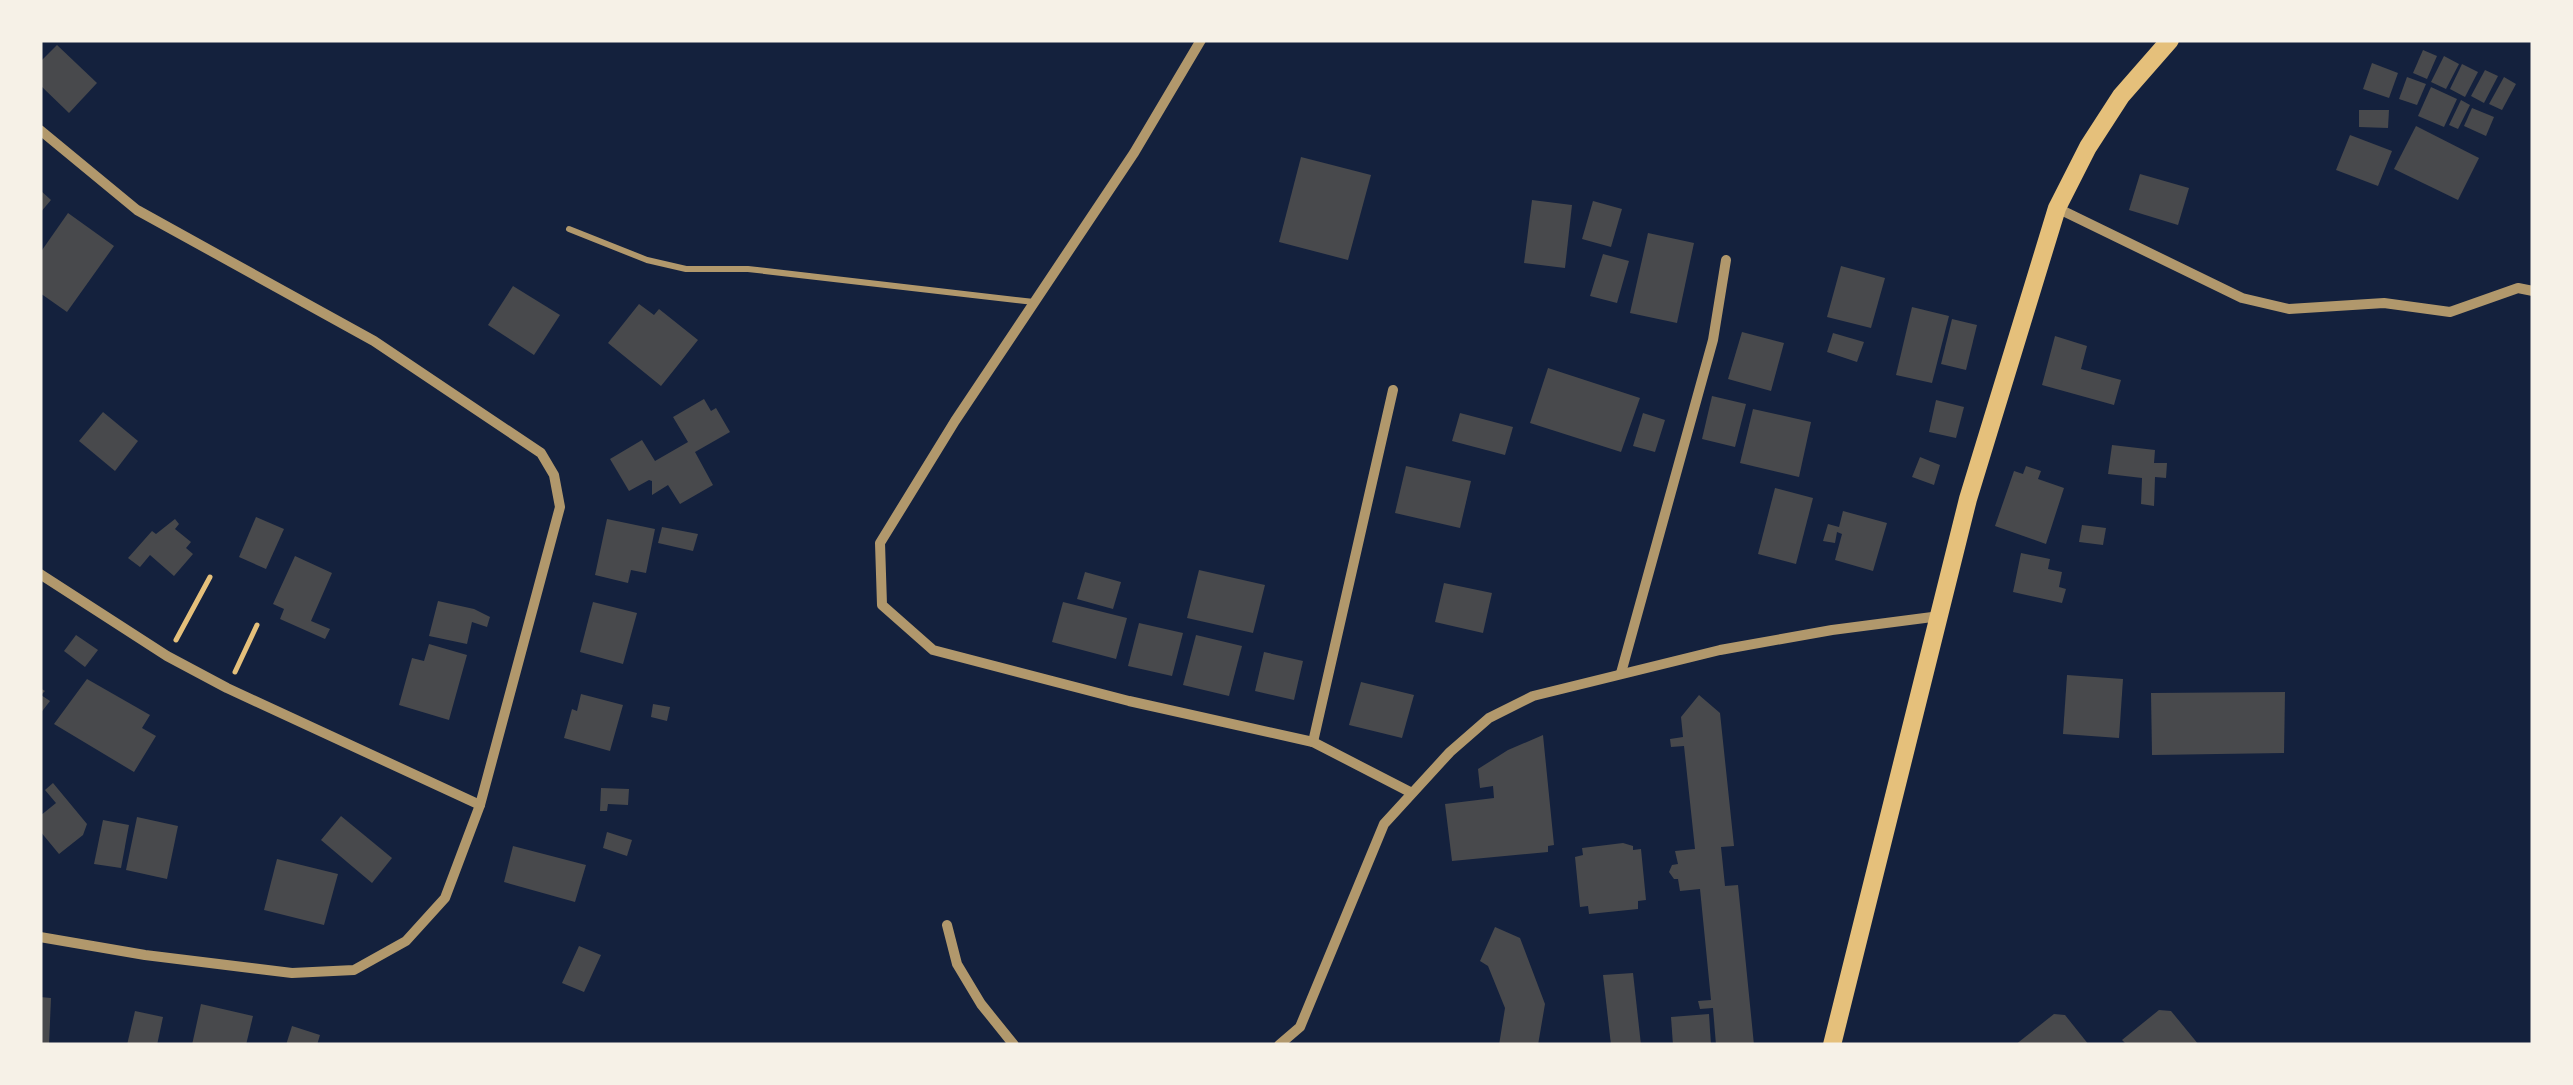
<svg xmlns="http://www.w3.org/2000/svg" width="2573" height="1085" font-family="'Asap Condensed',sans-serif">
<rect width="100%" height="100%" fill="#14213d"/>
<g fill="#48494c">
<polygon points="57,45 97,83 69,113 40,85 40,62"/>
<polygon points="2423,50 2437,56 2427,79 2413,73"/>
<polygon points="2444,56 2459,64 2446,89 2431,82"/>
<polygon points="2372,63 2398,73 2389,98 2363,89"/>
<polygon points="2462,64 2478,72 2465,97 2450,89"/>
<polygon points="2485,70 2498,76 2484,103 2471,96"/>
<polygon points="2407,77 2426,84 2417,105 2399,99"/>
<polygon points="2504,77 2516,84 2502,110 2489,104"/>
<polygon points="2431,87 2457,99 2444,127 2418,116"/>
<polygon points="2461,100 2470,105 2458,129 2449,125"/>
<polygon points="2472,108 2494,117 2486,136 2464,126"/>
<polygon points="2359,110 2389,110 2388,128 2359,127"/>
<polygon points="2416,126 2479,158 2458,200 2394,169"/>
<polygon points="2350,135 2392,151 2378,186 2336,170"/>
<polygon points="1301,157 1371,175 1348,260 1279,242"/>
<polygon points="2140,174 2189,188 2178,225 2129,210"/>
<polygon points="40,190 51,200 40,213"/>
<polygon points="1532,200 1572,205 1565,268 1524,263"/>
<polygon points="1593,201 1622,209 1611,247 1582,239"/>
<polygon points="68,213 114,246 67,312 40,293 40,253"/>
<polygon points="1648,233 1694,243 1677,323 1630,313"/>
<polygon points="1603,254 1629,261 1617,303 1590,296"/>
<polygon points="1841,266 1885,278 1871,328 1827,317"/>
<polygon points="513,286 560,315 534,355 488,325"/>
<polygon points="639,304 654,315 659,309 698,340 661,386 608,343"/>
<polygon points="1912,307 1949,316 1932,383 1896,375"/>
<polygon points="1952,319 1977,325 1966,370 1941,364"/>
<polygon points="1742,332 1784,343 1771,391 1728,379"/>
<polygon points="1833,333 1864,342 1857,362 1827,352"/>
<polygon points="2055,336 2087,346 2081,369 2121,380 2114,405 2042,385"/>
<polygon points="1548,368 1640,398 1621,452 1530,423"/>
<polygon points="1712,396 1746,404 1735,447 1702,439"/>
<polygon points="704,399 711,411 716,408 730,432 695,452 713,485 680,504 668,485 652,495 652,481 649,480 629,491 610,459 642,440 655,461 688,442 673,417"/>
<polygon points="1936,400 1964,407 1956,438 1929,432"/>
<polygon points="1753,409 1811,422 1799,477 1740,463"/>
<polygon points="103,412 138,441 115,471 79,441"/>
<polygon points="1460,413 1513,427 1505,455 1452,441"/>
<polygon points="1643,413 1665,420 1655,452 1633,446"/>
<polygon points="2112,445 2155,450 2154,463 2167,463 2166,478 2155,477 2154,506 2141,504 2142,478 2108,474"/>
<polygon points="1920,457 1940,465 1934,485 1912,477"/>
<polygon points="1406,466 1471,481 1460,528 1395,513"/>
<polygon points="2026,466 2041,471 2038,479 2064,488 2046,544 1995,526 2014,471 2023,474"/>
<polygon points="1775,488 1813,498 1796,564 1758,554"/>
<polygon points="1843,511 1887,523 1873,571 1835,560 1842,534 1837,532 1835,543 1823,541 1828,524 1839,527"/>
<polygon points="256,517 284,529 266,569 239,557"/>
<polygon points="175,519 179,524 175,529 191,542 186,548 193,554 174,576 150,555 140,567 128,558 152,531 156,534"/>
<polygon points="607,519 655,529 646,573 631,570 628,583 595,575"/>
<polygon points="2082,525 2106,528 2103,545 2079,542"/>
<polygon points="662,527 698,534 693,551 658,543"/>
<polygon points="2021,553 2050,559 2048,569 2062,572 2059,587 2066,589 2062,603 2013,592"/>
<polygon points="295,556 332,573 311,621 330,629 325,639 280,619 284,609 273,604"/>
<polygon points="1199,570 1265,585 1253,633 1187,618"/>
<polygon points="1085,572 1121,582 1113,609 1077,599"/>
<polygon points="1444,583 1492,593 1483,633 1435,622"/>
<polygon points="438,601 474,609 490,617 487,627 472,622 467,644 429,636"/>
<polygon points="593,602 637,613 623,664 580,652"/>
<polygon points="1063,602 1127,618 1116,659 1052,642"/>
<polygon points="1139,623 1183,633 1172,676 1128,666"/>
<polygon points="76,635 98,650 85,667 64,651"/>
<polygon points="1196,635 1242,646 1229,696 1183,685"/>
<polygon points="429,644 467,655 449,720 399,705 412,658 424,661"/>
<polygon points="1264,652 1303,661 1294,700 1255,691"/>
<polygon points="2067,675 2123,679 2119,738 2063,734"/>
<polygon points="87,679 150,715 142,728 156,736 134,772 54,724"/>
<polygon points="1361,682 1414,695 1402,738 1349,725"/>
<polygon points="40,688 45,691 41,695 50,701 40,714"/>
<polygon points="2285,692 2284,753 2152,755 2151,693"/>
<polygon points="581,694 623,705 610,751 564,738 572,709 577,711"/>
<polygon points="1699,695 1720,713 1734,846 1721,847 1725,886 1738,885 1754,1045 1716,1045 1713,1008 1700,1009 1698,1001 1711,1000 1700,889 1680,891 1678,879 1674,879 1669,872 1672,865 1678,864 1675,851 1695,849 1684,746 1671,747 1670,739 1683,737 1681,717"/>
<polygon points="653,704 670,707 667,721 651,717"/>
<polygon points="1543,735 1554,845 1548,846 1548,852 1452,861 1445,804 1494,798 1493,786 1480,788 1478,769 1508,750"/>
<polygon points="53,783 87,824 83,835 59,854 40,831 40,816 56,803 45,790"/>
<polygon points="601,788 629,789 628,805 608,804 607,811 600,811"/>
<polygon points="341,816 392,858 372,883 321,840"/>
<polygon points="137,817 178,826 167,879 126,870"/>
<polygon points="103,820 129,825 121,868 94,864"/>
<polygon points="607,832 632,840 627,856 603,848"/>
<polygon points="1623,843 1633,846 1633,850 1641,849 1646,900 1638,901 1638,909 1589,914 1588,906 1580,907 1575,857 1583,855 1582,848"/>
<polygon points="513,846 586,865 575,902 504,882"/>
<polygon points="277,859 338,874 324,925 264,910"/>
<polygon points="1495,927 1520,938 1545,1004 1538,1045 1499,1045 1505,1008 1488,966 1480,961"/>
<polygon points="579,946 601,955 584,992 562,983"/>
<polygon points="1633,973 1641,1045 1611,1045 1603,975"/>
<polygon points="40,997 51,998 49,1045 40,1045"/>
<polygon points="201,1004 253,1016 246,1045 192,1045"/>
<polygon points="2159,1010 2171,1011 2199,1045 2127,1045 2122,1040"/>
<polygon points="135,1011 163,1017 157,1045 127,1045"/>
<polygon points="1709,1014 1711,1045 1673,1045 1671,1017"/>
<polygon points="2054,1014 2065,1015 2089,1045 2015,1045"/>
<polygon points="292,1026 320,1035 317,1045 286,1045"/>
</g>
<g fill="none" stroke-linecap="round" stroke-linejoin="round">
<g stroke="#e5c07b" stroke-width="5">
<polyline points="176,640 210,577"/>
<polyline points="235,672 257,625"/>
</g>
<polyline stroke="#b1986c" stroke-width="6" points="569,229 647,260 686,269 748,269 1034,302"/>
<g stroke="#b1986c" stroke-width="10">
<polyline points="1201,40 1134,153 955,421 880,543 882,605 933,650 1129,701 1313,742 1410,792"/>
<polyline points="40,130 137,210 374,341 541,453 554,475 560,507 480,805 445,898 406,941 354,970 292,973 145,955 40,937"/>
<polyline points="2057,208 2242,298 2289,309 2384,303 2450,312 2518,288 2533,291"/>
<polyline points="40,574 167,656 227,688 480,805"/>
<polyline points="1621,673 1713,340 1726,260"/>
<polyline points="1313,742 1393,390"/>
<polyline points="947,925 957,964 981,1004 1014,1045"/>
<polyline points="1279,1045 1300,1027 1384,824 1450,752 1489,718 1533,696 1720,650 1832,630 1940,616"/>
</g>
<polyline stroke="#e5c07b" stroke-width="18" points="1832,1045 1968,499 2057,208 2088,147 2121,96 2170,40"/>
</g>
<rect width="2573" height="1085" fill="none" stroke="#f6f1e7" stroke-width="85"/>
</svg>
